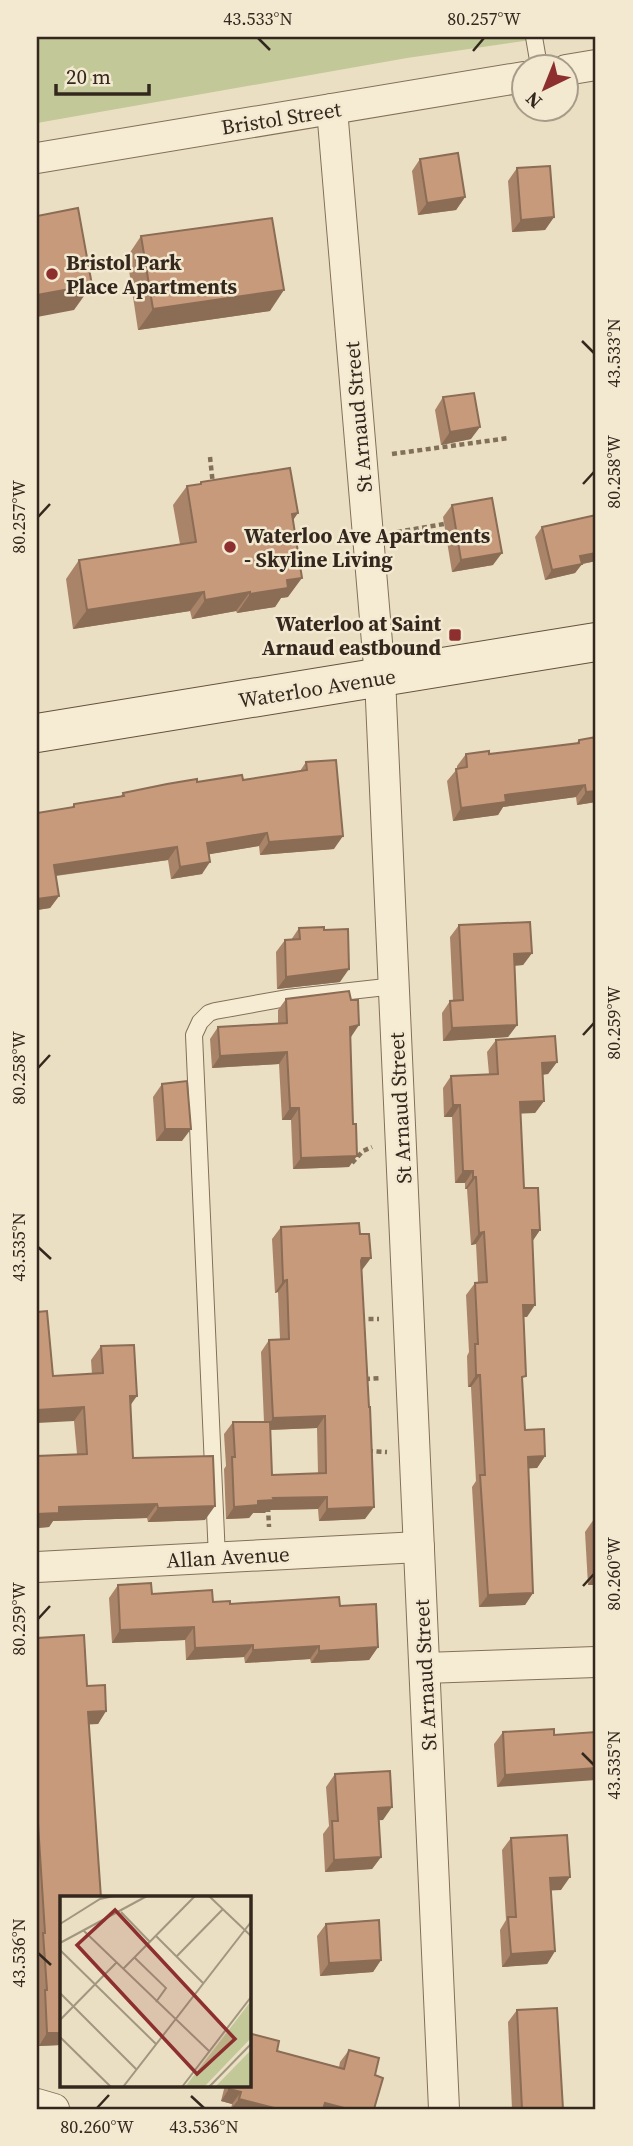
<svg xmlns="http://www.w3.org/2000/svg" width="633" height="2146" font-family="'Source Serif 4',serif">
<rect width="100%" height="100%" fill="#eadfc2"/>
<polygon fill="#c2c897" points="37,37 552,37 407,58 37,123"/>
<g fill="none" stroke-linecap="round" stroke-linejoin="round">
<g stroke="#83705a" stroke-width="18">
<g id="lane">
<polyline points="534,37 539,66"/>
<polyline points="217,1558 194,1035 200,1022 209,1013 215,1011 287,998 395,986"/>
</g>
</g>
<g stroke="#83705a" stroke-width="32">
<g id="street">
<polyline points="566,70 596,65"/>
<polyline points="332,109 380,678 444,2109"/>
<polyline points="37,158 524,77"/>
<polyline points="37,1567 419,1547"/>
<polyline points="425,1668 596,1662"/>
<polyline points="37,2104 54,2109"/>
</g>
</g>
<g stroke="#65513e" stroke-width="40">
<polyline id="secondary" points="37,733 596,642"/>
</g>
<g stroke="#83705a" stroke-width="4.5" stroke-dasharray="5 3.5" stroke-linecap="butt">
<polyline points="392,454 509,438"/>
<polyline points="210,457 213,485"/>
<polyline points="397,532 444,524"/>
<polyline points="352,1163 363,1151 372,1147"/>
<polyline points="360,1319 379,1319"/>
<polyline points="365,1379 382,1378"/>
<polyline points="368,1451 387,1452"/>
<polyline points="268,1507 269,1527"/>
</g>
<use href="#lane" stroke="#f6ecd4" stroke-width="16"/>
<use href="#street" stroke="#f6ecd4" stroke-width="30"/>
<use href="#secondary" stroke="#f6ecd4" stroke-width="38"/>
</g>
<g fill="#aa8469" fill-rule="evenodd">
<polygon points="420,159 465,197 456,210 418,215 412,171"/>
<polygon points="517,168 554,217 545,230 512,232 508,181"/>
<polygon points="141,236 270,311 138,330 127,257"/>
<polygon points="443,397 471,439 441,445 435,410"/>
<polygon points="201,482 293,521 288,597 281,598 275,607 237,613 236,611 192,619 190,611 73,629 66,579 79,560 180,544 173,505 187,486 199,485"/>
<polygon points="452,505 493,565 452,572 443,517"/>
<polygon points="596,515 596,561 582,564 575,573 545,580 535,537 542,527"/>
<polygon points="596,737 596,802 577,805 576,797 503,807 498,815 453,821 447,781 457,769 457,766 466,754 489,754 576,744 579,740"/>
<polygon points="306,762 334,849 260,855 259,846 209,854 202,874 171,879 168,860 56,876 59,896 50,908 37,910 37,813 72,807 74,804 121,796 123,793 197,782 243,780 300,771"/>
<polygon points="459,925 532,953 523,965 514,966 517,1025 508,1037 443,1041 442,1013 450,1001 453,1001 450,937"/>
<polygon points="299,928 324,930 340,982 277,989 276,952 285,940 291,940"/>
<polygon points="286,999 351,1037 349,1167 293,1169 291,1120 282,1120 279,1064 212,1068 210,1039 218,1027 278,1023 278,1010"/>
<polygon points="496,1040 557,1062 548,1074 542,1075 544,1101 535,1113 520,1113 524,1188 540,1230 532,1241 527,1317 523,1317 522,1382 525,1430 545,1456 537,1468 528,1468 533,1593 525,1605 479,1607 472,1487 476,1481 471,1387 468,1387 467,1356 469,1352 466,1295 475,1283 478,1282 476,1244 471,1245 467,1189 465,1189 465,1183 455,1183 452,1117 444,1117 443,1088 451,1076 489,1074 487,1052"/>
<polygon points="162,1084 182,1141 156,1141 153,1097"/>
<path d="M281 1227 362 1270 365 1519 319 1521 318 1509 267 1510 265 1513H253L249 1518 226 1519 224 1469 226 1466 224 1434 233 1422H264L261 1352 269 1340 280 1339 278 1292 275 1293 272 1239ZM317 1428 318 1473 272 1475 270 1430Z"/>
<polygon points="101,1346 130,1406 133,1458 205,1520 148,1522 147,1518 53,1521 49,1527 37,1528 37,1456 77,1454 74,1421 53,1376 92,1374 91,1360"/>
<polygon points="594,1519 596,1519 596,1585 588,1585 585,1532"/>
<polygon points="118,1585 152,1594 230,1604 340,1606 378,1647 369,1660 311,1663 310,1659 245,1663 244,1657 186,1660 185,1640 112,1643 109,1598"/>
<polygon points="37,1638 87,1686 106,1711 98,1724 89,1724 61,1898 61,2045 39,2046 37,2012 37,2002 38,2000 37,1981"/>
<polygon points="503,1732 554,1735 497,1787 494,1744"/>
<polygon points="335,1774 383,1820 379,1820 381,1857 372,1869 325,1872 323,1834 329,1826 326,1787"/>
<polygon points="511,1838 561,1890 551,1890 555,1951 547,1964 502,1967 500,1930 506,1920 502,1850"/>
<polygon points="326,1924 381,1960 373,1972 320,1976 317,1936"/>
<polygon points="517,2010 563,2109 512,2109 508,2022"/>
<polygon points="349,2050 375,2075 374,2109 231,2109 232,2104 221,2101 225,2085 248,2085 277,2051 339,2067 340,2062"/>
</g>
<g fill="#8b6c55">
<polygon points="465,197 456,210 418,215 427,203"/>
<polygon points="554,217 545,230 512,232 521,220"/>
<polygon points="92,285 74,310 37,317 37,295"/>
<polygon points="284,290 270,311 138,330 153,309"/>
<polygon points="480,427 471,439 441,445 450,432"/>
<polygon points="298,513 285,532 292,514"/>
<polygon points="502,553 493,565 452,572 461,560"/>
<polygon points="596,553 596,561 582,564 575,573 545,580 552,570 580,556"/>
<polygon points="302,578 288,597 281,598 275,607 237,613 250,594 287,580"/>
<polygon points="204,592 190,611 73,629 87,610"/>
<polygon points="250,592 236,611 192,619 205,600"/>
<polygon points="585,785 576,797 503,807 498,815 453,821 461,808 505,795"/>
<polygon points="596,791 596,802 577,805 586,792"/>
<polygon points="267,833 259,846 199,856 207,843"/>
<polygon points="343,836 334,849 260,855 269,842"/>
<polygon points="177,847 168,860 45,877 54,865"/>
<polygon points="210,862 202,874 171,879 180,867"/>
<polygon points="59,896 50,908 37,910 37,899"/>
<polygon points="532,953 523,965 505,966 514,954"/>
<polygon points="349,969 340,982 277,989 286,977"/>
<polygon points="359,1025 351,1037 350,1027"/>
<polygon points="517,1025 508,1037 443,1041 452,1028"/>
<polygon points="287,1052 279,1064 212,1068 220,1056"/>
<polygon points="557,1062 548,1074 533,1075 542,1063"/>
<polygon points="544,1101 535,1113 511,1114 520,1102"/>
<polygon points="453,1105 460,1105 452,1117 444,1117"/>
<polygon points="290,1108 299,1108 291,1120 282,1120"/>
<polygon points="165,1129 191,1129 182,1141 156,1141"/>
<polygon points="357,1156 349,1167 293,1169 301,1158"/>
<polygon points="463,1171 473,1171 465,1183 455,1183"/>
<polygon points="473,1177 476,1177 467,1189 465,1189"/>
<polygon points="532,1230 540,1230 532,1242"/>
<polygon points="484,1232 476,1244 471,1245 479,1233"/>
<polygon points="362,1258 371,1258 362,1270 353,1270"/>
<polygon points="287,1280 278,1292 275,1293 283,1281"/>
<polygon points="523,1305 535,1305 527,1317 514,1317"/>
<polygon points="476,1375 480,1375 471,1387 468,1387"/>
<polygon points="130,1396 137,1396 127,1410"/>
<polygon points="84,1407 74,1421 37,1423 37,1410"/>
<polygon points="325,1416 317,1428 265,1430 273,1418"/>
<polygon points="545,1456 537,1468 519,1469 528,1457"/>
<polygon points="327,1497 318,1509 267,1510 265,1513 253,1513 249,1518 226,1519 234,1507 258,1501 273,1498"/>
<polygon points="157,1504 147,1518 53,1521 49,1527 37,1528 37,1514 59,1507"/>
<polygon points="215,1506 205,1520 148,1522 158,1508"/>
<polygon points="374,1507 365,1519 319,1521 327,1509"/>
<polygon points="596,1573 596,1585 588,1585"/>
<polygon points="533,1593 525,1605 479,1607 488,1595"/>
<polygon points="194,1627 185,1640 112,1643 120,1630"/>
<polygon points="253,1645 244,1657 186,1660 195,1648"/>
<polygon points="319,1646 310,1659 245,1663 253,1650"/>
<polygon points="378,1647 369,1660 311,1663 319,1651"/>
<polygon points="106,1711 98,1724 79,1725 88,1712"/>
<polygon points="596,1768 596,1780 497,1787 505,1775"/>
<polygon points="392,1807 383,1820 369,1821 378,1808"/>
<polygon points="381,1857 372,1869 325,1872 334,1860"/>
<polygon points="570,1877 561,1890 541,1891 550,1878"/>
<polygon points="555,1951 547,1964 502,1967 511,1954"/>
<polygon points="381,1960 373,1972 320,1976 329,1963"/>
<polygon points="47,2033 61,2033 61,2045 39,2046"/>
<polygon points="229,2089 241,2092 232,2104 221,2101"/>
<polygon points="239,2099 278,2109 231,2109"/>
<polygon points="325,2103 348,2109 321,2109"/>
</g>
<g fill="#c69a7a" stroke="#8b6c55" stroke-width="2">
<polygon points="458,153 465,197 427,203 420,159"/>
<polygon points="550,166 554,217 521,220 517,168"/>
<polygon points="78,208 92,285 37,295 37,216"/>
<polygon points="272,218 284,290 153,309 141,236"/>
<polygon points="474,393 480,427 450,432 443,397"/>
<polygon points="290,468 298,513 292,514 302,578 287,580 288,588 250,594 250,592 205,600 204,592 87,610 79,560 196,542 187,486 201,484 201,482"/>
<polygon points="492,498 502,553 461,560 452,505"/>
<polygon points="596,515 596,553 580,556 582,564 552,570 542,527"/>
<polygon points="596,737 596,791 586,792 585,785 505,795 506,802 461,808 456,769 467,767 466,754 489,751 489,754 579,743 579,740"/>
<polygon points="336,760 343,836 269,842 267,833 207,843 210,862 180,867 177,847 54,865 59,896 37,899 37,813 74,807 74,804 124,796 123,793 167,784 197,779 197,782 242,775 243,780 307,770 306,762"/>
<polygon points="530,922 532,953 514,954 517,1025 452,1028 450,1001 463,1000 459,925"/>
<polygon points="324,927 324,930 348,929 349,969 286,977 285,940 300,939 299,928"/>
<polygon points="349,991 351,1000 358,1000 359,1025 350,1027 353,1124 356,1124 357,1156 301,1158 299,1108 290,1108 287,1052 220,1056 218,1027 287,1023 286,999"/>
<polygon points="555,1036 557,1062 542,1063 544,1101 520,1102 524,1188 538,1188 540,1230 532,1230 535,1305 523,1305 526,1376 522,1377 525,1430 544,1429 545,1456 528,1457 533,1593 488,1595 480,1475 485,1475 480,1375 476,1375 475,1344 478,1344 475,1283 487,1282 484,1232 479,1233 476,1177 473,1177 473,1171 463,1171 460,1105 453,1105 451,1076 498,1074 496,1040"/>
<polygon points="187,1081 191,1129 165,1129 162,1084"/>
<polygon points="359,1223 360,1234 369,1234 371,1258 362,1258 361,1261 369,1407 370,1407 374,1507 327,1509 327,1497 273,1498 274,1500 258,1501 258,1505 234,1507 232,1457 235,1457 233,1422 270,1422 272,1475 326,1473 325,1416 273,1418 269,1340 289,1339 287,1280 283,1281 281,1227"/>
<polygon points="47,1311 53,1376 103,1373 101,1346 134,1345 137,1396 130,1396 133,1458 213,1456 215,1506 158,1508 157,1504 59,1507 59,1513 37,1514 37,1456 87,1454 84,1407 37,1410 37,1312"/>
<polygon points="594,1519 596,1519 596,1571"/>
<polygon points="151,1583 152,1594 212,1590 213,1602 230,1601 230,1604 339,1597 340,1606 376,1604 378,1647 319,1651 319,1646 253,1650 253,1645 195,1648 194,1627 120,1630 118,1585"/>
<polygon points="84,1635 87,1686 105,1685 106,1711 88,1712 101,1898 61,1898 61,2033 47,2033 45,1990 47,1990 43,1933 45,1933 37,1808 37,1638"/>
<polygon points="554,1729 554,1735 596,1732 596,1768 505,1775 503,1732"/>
<polygon points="390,1771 392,1807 378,1808 381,1857 334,1860 332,1821 338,1821 335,1774"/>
<polygon points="567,1835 570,1877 550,1878 555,1951 511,1954 508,1917 516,1917 511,1838"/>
<polygon points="379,1920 381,1960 329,1963 326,1924"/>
<polygon points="557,2008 563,2109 522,2109 517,2010"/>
<polygon points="248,2033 279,2041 277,2051 344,2069 349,2050 379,2058 375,2075 383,2078 374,2109 348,2109 325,2103 323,2109 278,2109 239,2099 241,2092 229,2089 230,2085 248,2085"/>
</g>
<path fill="none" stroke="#34281e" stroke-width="2.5" d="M258 38 270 50M473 51 484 38M582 341 594 353M583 484 594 472M38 517 50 504M583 1035 594 1023M38 1068 50 1055M38 1247 51 1259M583 1586 594 1574M38 1619 50 1606M582 1753 594 1765M38 1953 51 1965M191 2096 204 2108M97 2108 109 2095"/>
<g fill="#8e2f2f" stroke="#f3e9d1" stroke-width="2.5">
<circle cx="52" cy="274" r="7"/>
<circle cx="230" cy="547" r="7"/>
<rect x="448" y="628" width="14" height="14" rx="3.5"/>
</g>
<g text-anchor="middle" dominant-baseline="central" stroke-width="5" stroke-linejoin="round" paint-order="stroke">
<g font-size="21" fill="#34281e" stroke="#f3e9d1">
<text transform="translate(281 118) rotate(-9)">Bristol Street</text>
<text transform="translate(358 417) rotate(-95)">St Arnaud Street</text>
<text transform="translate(317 688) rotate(-9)">Waterloo Avenue</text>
<text transform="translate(400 1108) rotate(-93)">St Arnaud Street</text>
<text transform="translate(228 1557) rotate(-3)">Allan Avenue</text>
<text transform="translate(425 1675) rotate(-93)">St Arnaud Street</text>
</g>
<g font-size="21" font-weight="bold" fill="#34281e" stroke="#f3e9d1" text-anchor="start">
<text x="66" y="262">Bristol Park<tspan x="66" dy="24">Place Apartments</tspan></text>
<text x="244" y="535">Waterloo Ave Apartments<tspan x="244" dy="24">- Skyline Living</tspan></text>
<text x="441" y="623" text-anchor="end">Waterloo at Saint<tspan x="441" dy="24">Arnaud eastbound</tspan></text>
</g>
</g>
<g transform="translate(60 1896)">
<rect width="191" height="191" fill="#eadfc2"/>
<path d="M191 105V142L144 191H125ZM191 154V191H155L158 188Z" fill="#c2c897"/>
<path fill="none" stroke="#a19680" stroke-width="2" d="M149 0 191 40M61 16 90 46M0 28 40 3 54 0M24 35 149 155M96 40 143 87M0 47 87 0M0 54 96 148M116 61 163 13M75 62 106 92 96 106M63 73 135 0M0 97 76 173M0 124 56 67M0 141 51 191M63 191 191 26M122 191 191 101M149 191 191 148"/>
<path fill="#8e2f2f" fill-opacity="0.15" stroke="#8e2f2f" stroke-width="3.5" d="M55 14 175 143 137 178 17 49Z"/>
<rect width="191" height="191" fill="none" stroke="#34281e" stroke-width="3.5"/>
</g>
<rect width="633" height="2146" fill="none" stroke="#f3e9d1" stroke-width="77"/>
<g transform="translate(545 88) rotate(223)"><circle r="33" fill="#f3e9d1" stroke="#a79c89" stroke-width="2"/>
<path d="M0-5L12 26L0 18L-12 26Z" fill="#8e2f2f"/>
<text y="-10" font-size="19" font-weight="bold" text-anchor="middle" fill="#34281e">N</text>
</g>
<path d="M56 84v10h93v-10" fill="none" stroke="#34281e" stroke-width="3.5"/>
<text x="66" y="84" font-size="21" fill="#34281e" stroke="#f3e9d1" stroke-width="5" paint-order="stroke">20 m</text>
<rect x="38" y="38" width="556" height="2070" fill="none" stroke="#34281e" stroke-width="2.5"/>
<g font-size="18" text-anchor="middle" fill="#34281e">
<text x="258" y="25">43.533°N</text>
<text x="484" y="25">80.257°W</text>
<text transform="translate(614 353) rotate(-90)" y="6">43.533°N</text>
<text transform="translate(614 472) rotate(-90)" y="6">80.258°W</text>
<text transform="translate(19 517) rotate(-90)" y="6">80.257°W</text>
<text transform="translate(614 1023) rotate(-90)" y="6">80.259°W</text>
<text transform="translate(19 1068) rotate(-90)" y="6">80.258°W</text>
<text transform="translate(19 1247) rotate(-90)" y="6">43.535°N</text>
<text transform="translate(614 1574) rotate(-90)" y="6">80.260°W</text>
<text transform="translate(19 1619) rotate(-90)" y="6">80.259°W</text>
<text transform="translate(614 1765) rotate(-90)" y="6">43.535°N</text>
<text transform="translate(19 1953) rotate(-90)" y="6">43.536°N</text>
<text x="97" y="2133">80.260°W</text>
<text x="204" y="2133">43.536°N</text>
</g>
</svg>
